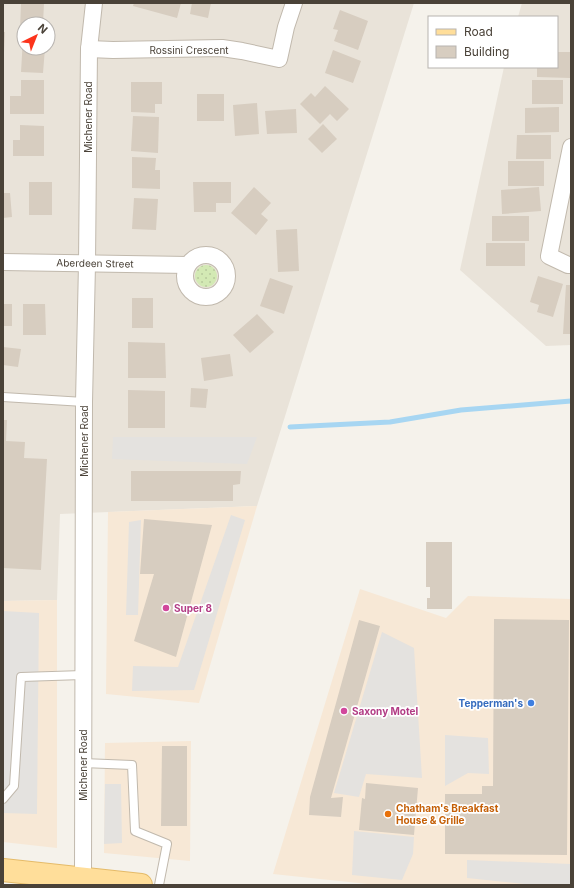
<svg xmlns="http://www.w3.org/2000/svg" width="574" height="888" font-family="Inter,sans-serif">
<defs>
<pattern id="grass-dots" width="8" height="8" patternUnits="userSpaceOnUse"><rect width="8" height="8" fill="#d3e9b4"/><path d="M2 2h.1M6 6h.1" fill="none" stroke="#b7c99c" stroke-width="1.8" stroke-linecap="round"/></pattern>
</defs>
<rect width="100%" height="100%" fill="#f5f2eb"/>
<g fill="#e9e3d9" fill-rule="evenodd">
<path d="M3 3H414L257 506 60 514 57 600 3 601ZM24 24H48V48H24Z"/>
<polygon points="522,3 571,3 571,345 546,346 460,270 504,67 557,67 557,17 518,17"/>
</g>
<g fill="#f7e8d6">
<polygon points="257,506 199,703 106,694 108,512"/>
<polygon points="360,589 446,618 468,596 571,599 571,885 377,885 273,874"/>
<polygon points="57,600 57,848 3,842 3,601"/>
<polygon points="191,741 190,861 104,853 105,743"/>
</g>
<circle fill="url(#grass-dots)" cx="206" cy="276" r="11"/>
<g fill="#e4e2df">
<polygon points="113,437 257,437 247,464 112,459"/>
<polygon points="231,515 245,520 194,690 132,691 133,666 178,667"/>
<polygon points="141,520 138,615 126,615 129,522"/>
<polygon points="3,611 39,613 37,814 3,813"/>
<polygon points="382,632 414,648 422,778 366,774 359,797 334,793"/>
<polygon points="445,735 488,738 489,774 468,773 445,786"/>
<polygon points="105,784 121,784 122,843 104,844"/>
<polygon points="354,831 414,837 413,854 402,880 352,875"/>
<polygon points="467,860 571,864 571,885 534,885 467,878"/>
</g>
<g fill="none" stroke-linecap="round" stroke-linejoin="round">
<polyline stroke="#a7d6f2" stroke-width="5" points="290,427 390,422 461,410 571,401"/>
</g>
<g fill="#d7cdc0">
<polygon points="21,3 44,3 43,24 24,24 24,30 20,30"/>
<polygon points="134,3 181,3 177,18 133,6"/>
<polygon points="192,3 211,3 208,18 190,14"/>
<polygon points="340,10 368,21 358,50 334,41 338,30 333,29"/>
<polygon points="3,32 5,32 4,52 3,52"/>
<polygon points="23,38 24,38 24,48 45,48 43,73 21,72"/>
<polygon points="333,50 361,61 353,83 325,73"/>
<polygon points="557,52 570,52 570,78 537,77 537,67 557,67"/>
<polygon points="21,80 44,80 44,114 10,114 10,96 21,96"/>
<rect x="532" y="80" width="31" height="24"/>
<polygon points="131,82 162,82 162,104 155,104 155,113 131,112"/>
<polygon points="325,86 349,109 337,121 330,114 320,124 300,104 311,93 315,97"/>
<rect x="197" y="94" width="27" height="27"/>
<polygon points="257,103 259,134 235,136 233,105"/>
<polygon points="559,107 559,132 525,133 525,108"/>
<polygon points="296,109 297,133 267,134 265,111"/>
<polygon points="133,116 159,117 158,153 131,151"/>
<polygon points="323,124 337,139 322,153 308,139"/>
<polygon points="20,125 44,126 44,156 13,156 13,140 20,140"/>
<polygon points="517,135 551,135 551,159 516,159"/>
<polygon points="132,157 156,158 155,170 160,170 160,189 132,188"/>
<rect x="508" y="161" width="36" height="25"/>
<rect x="29" y="182" width="23" height="33"/>
<polygon points="193,182 231,182 231,203 216,203 216,212 194,212"/>
<polygon points="254,187 271,203 261,214 268,220 256,235 231,213"/>
<polygon points="539,187 541,211 502,214 501,190"/>
<polygon points="3,193 10,193 12,217 3,218"/>
<polygon points="134,198 158,199 156,230 132,229"/>
<rect x="492" y="216" width="37" height="25"/>
<polygon points="297,229 299,271 278,272 276,230"/>
<rect x="486" y="243" width="39" height="23"/>
<polygon points="538,276 563,284 553,317 537,312 539,305 530,302"/>
<polygon points="270,278 293,286 284,314 260,306"/>
<polygon points="566,285 571,285 571,334 563,334"/>
<rect x="132" y="298" width="21" height="30"/>
<rect x="3" y="304" width="9" height="22"/>
<polygon points="23,304 45,304 46,335 23,335"/>
<polygon points="257,314 274,332 250,353 233,335"/>
<polygon points="128,342 165,343 166,378 128,378"/>
<polygon points="3,347 21,349 18,367 3,365"/>
<polygon points="230,354 233,376 204,381 201,358"/>
<polygon points="191,388 208,389 206,408 190,407"/>
<polygon points="128,390 165,391 165,428 128,428"/>
<polygon points="3,420 7,420 6,441 25,442 24,458 47,459 41,570 3,568"/>
<polygon points="131,471 241,471 240,484 233,485 233,501 131,501"/>
<polygon points="144,519 212,525 176,657 134,641 154,574 140,574"/>
<polygon points="426,542 452,542 452,609 427,609 427,598 430,598 430,587 426,587"/>
<polygon points="494,619 569,620 567,855 445,854 445,794 482,794 482,786 493,786"/>
<polygon points="359,620 380,626 331,798 343,797 341,817 309,815 310,797"/>
<polygon points="162,746 187,746 187,826 161,826"/>
<polygon points="366,783 418,788 414,835 359,830 362,798 365,799"/>
</g>
<g fill="none" stroke-linecap="round" stroke-linejoin="round">
<g stroke="#c1b9ad" stroke-width="10">
<g id="service">
<polyline points="3,397 84,402"/>
<polyline points="83,763 132,765 135,831 167,844 159,885"/>
<polyline points="3,799 14,786 21,677 83,675"/>
</g>
</g>
<g stroke="#c1b9ad" stroke-width="18">
<g id="minor">
<polyline points="89,49 113,50 222,48 242,51 279,59 286,27 294,3"/>
<polyline points="571,147 549,256 568,265 571,265"/>
<circle cx="206" cy="276" r="21"/>
<polyline points="3,262 188,265"/>
<polyline points="83,879 84,402 87,264 89,49 94,3"/>
</g>
</g>
<g stroke="#e5bb69" stroke-width="24">
<polyline id="primary" points="3,870 141,885"/>
</g>
<use href="#service" stroke="#fff" stroke-width="8"/>
<use href="#minor" stroke="#fff" stroke-width="16"/>
<use href="#primary" stroke="#ffde9a" stroke-width="22"/>
</g>
<g fill="#d1479c" stroke="#fff" stroke-width="1.5">
<circle cx="166" cy="608" r="4"/>
<circle cx="344" cy="711" r="4"/>
</g>
<circle fill="#3f7fe0" stroke="#fff" stroke-width="1.5" cx="531" cy="703" r="4"/>
<circle fill="#e8710a" stroke="#fff" stroke-width="1.5" cx="388" cy="814" r="4"/>
<g text-anchor="middle" dominant-baseline="central" stroke-width="3.5" stroke-linejoin="round" paint-order="stroke">
<g font-size="10" fill="#4a4238" stroke="#fff">
<text x="189" y="50">Rossini Crescent</text>
<text transform="translate(88 117) rotate(-90)">Michener Road</text>
<text transform="translate(95 263) rotate(1)">Aberdeen Street</text>
<text transform="translate(84 441) rotate(-90)">Michener Road</text>
<text transform="translate(83 765) rotate(-90)">Michener Road</text>
</g>
<g font-size="10" font-weight="bold" fill="#b23c85" stroke="#fff" text-anchor="start">
<text x="174" y="608">Super 8</text>
<text x="352" y="711">Saxony Motel</text>
</g>
<g font-size="10" font-weight="bold" fill="#366cbe" stroke="#fff" text-anchor="end">
<text x="523" y="703">Tepperman's</text>
</g>
<g font-size="10" font-weight="bold" fill="#c56008" stroke="#fff" text-anchor="start">
<text x="396" y="808">Chatham's Breakfast<tspan x="396" dy="12">House &amp; Grille</tspan></text>
</g>
</g>
<rect width="574" height="888" fill="none" stroke="#4a4238" stroke-width="8"/>
<rect x="428" y="16" width="130" height="52" fill="#ffffff" stroke="#b7b3af"/>
<rect x="436" y="29" width="20" height="6" fill="#ffde9a" stroke="#b7b3af"/>
<text x="464" y="36" font-size="12" fill="#4a4238">Road</text>
<rect x="436" y="46" width="20" height="12" fill="#d7cdc0" stroke="#b7b3af"/>
<text x="464" y="56" font-size="12" fill="#4a4238">Building</text>
<g transform="translate(36 36) rotate(43)"><circle r="19" fill="#ffffff" stroke="#b7b3af"/>
<path d="M0-3L7 15L0 10L-7 15Z" fill="#fc341c"/>
<text y="-6" font-size="11" font-weight="bold" text-anchor="middle" fill="#4a4238">N</text>
</g>
</svg>
